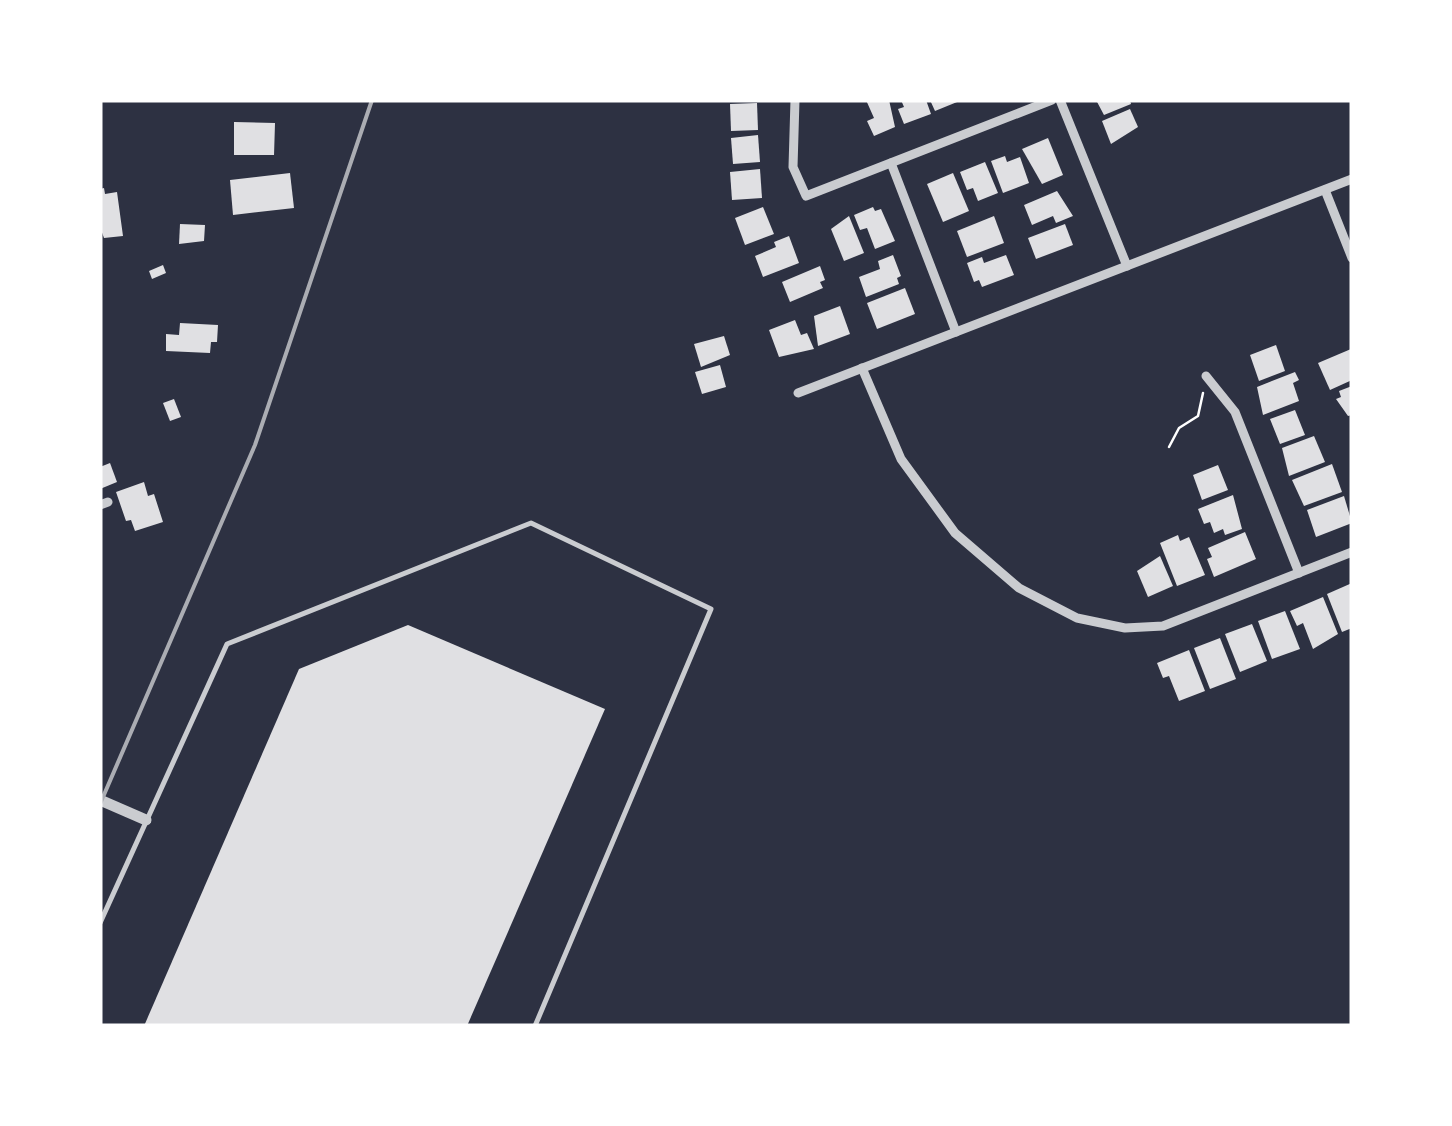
<svg xmlns="http://www.w3.org/2000/svg" width="1452" height="1126" font-family="'Archivo Narrow',sans-serif">
<rect width="100%" height="100%" fill="#2d3142"/>
<g fill="#e0e0e3">
<polygon points="866,100 889,100 895,127 874,136 867,121 874,118"/>
<polygon points="901,100 926,100 931,114 904,124 898,109 904,107"/>
<polygon points="930,100 962,100 935,111"/>
<polygon points="1096,100 1130,100 1131,104 1104,115"/>
<polygon points="757,103 758,130 731,131 730,104"/>
<polygon points="1130,109 1138,127 1111,144 1102,121"/>
<polygon points="234,122 275,123 274,155 234,155"/>
<polygon points="758,135 760,162 733,164 731,138"/>
<polygon points="1048,138 1063,175 1042,184 1022,149"/>
<polygon points="1005,156 1007,162 1020,157 1029,183 1003,193 991,161"/>
<polygon points="985,162 998,193 978,201 973,188 967,190 960,172"/>
<polygon points="760,169 762,198 732,200 730,172"/>
<polygon points="290,173 294,208 233,215 230,180"/>
<polygon points="953,173 969,211 943,222 927,184"/>
<polygon points="104,188 105,194 117,192 123,236 104,238 100,227 100,189"/>
<polygon points="1057,191 1073,216 1056,223 1053,216 1032,225 1024,205"/>
<polygon points="763,207 774,234 745,245 735,218"/>
<polygon points="873,207 875,211 881,209 895,241 875,249 867,228 860,230 854,215"/>
<polygon points="849,216 864,253 844,261 831,229"/>
<polygon points="994,216 1004,243 967,257 957,231"/>
<polygon points="180,224 205,225 204,241 179,244"/>
<polygon points="1065,224 1073,245 1036,259 1028,238"/>
<polygon points="789,236 799,263 763,277 755,256 776,247 774,242"/>
<polygon points="893,255 901,276 897,278 899,284 866,297 859,277 880,269 878,261"/>
<polygon points="1006,255 1014,275 982,287 979,280 974,282 967,263 982,257 984,263"/>
<polygon points="163,265 166,273 152,279 149,271"/>
<polygon points="820,266 825,280 820,282 823,288 790,302 782,282"/>
<polygon points="905,288 915,314 877,329 867,303"/>
<polygon points="840,306 850,334 818,346 814,316"/>
<polygon points="795,320 801,335 807,333 814,349 779,357 769,330"/>
<polygon points="180,323 218,325 217,342 211,342 210,353 166,351 166,334 179,335"/>
<polygon points="724,336 730,355 701,367 694,344"/>
<polygon points="1276,345 1285,371 1259,381 1250,355"/>
<polygon points="1351,349 1352,380 1330,390 1318,363"/>
<polygon points="720,365 726,387 702,394 695,372"/>
<polygon points="1295,372 1299,380 1293,383 1299,401 1263,415 1257,387"/>
<polygon points="1352,386 1352,415 1348,416 1336,399 1341,397 1339,391"/>
<polygon points="174,399 181,417 170,421 163,403"/>
<polygon points="1295,410 1305,435 1280,444 1270,419"/>
<polygon points="1314,436 1325,462 1289,476 1282,448"/>
<polygon points="110,463 117,482 100,489 100,467"/>
<polygon points="1332,464 1342,492 1304,506 1292,480"/>
<polygon points="1218,465 1228,490 1202,500 1193,475"/>
<polygon points="144,482 148,496 154,494 163,522 135,531 131,520 126,521 116,492"/>
<polygon points="1233,495 1242,529 1225,535 1223,529 1214,533 1210,522 1204,524 1198,509"/>
<polygon points="1344,496 1352,523 1316,537 1307,510"/>
<polygon points="1245,532 1256,559 1214,577 1207,559 1212,557 1208,548"/>
<polygon points="1178,535 1180,541 1189,537 1205,575 1177,586 1160,543"/>
<polygon points="1160,556 1173,586 1148,597 1137,571"/>
<polygon points="1352,583 1352,628 1342,632 1327,594"/>
<polygon points="1323,597 1338,634 1313,649 1303,623 1297,626 1290,611"/>
<polygon points="1285,611 1300,649 1272,659 1258,621"/>
<polygon points="1252,624 1267,661 1240,672 1225,634"/>
<polygon points="408,625 605,709 467,1026 144,1026 299,669"/>
<polygon points="1220,638 1236,679 1210,689 1194,648"/>
<polygon points="1189,650 1205,691 1179,701 1169,676 1163,678 1157,663"/>
</g>
<g fill="none" stroke-linecap="round" stroke-linejoin="round">
<polyline stroke="#fff" stroke-width="2.5" points="1169,447 1179,428 1198,416 1203,393"/>
<polyline stroke="#caccd0" stroke-width="5" points="100,923 227,644 531,523 711,609 535,1026"/>
<g stroke="#caccd0" stroke-width="9">
<polyline points="795,100 793,167 806,196 1052,100"/>
<polyline points="1060,100 1127,266"/>
<polyline points="891,163 956,332"/>
<polyline points="1325,190 1352,258"/>
<polyline points="862,368 901,459 955,533 1019,588 1077,618 1125,628 1163,626 1352,552"/>
<polyline points="1206,376 1235,412 1299,573"/>
<polyline points="798,393 1352,179"/>
<polyline points="100,505 108,502"/>
</g>
<polyline stroke="#caccd0" stroke-width="11" points="100,800 146,820"/>
<polyline stroke="#abadb3" stroke-width="4" points="100,804 255,445 372,100"/>
</g>
<rect width="1452" height="1126" fill="none" stroke="#ffffff" stroke-width="205"/>
</svg>
